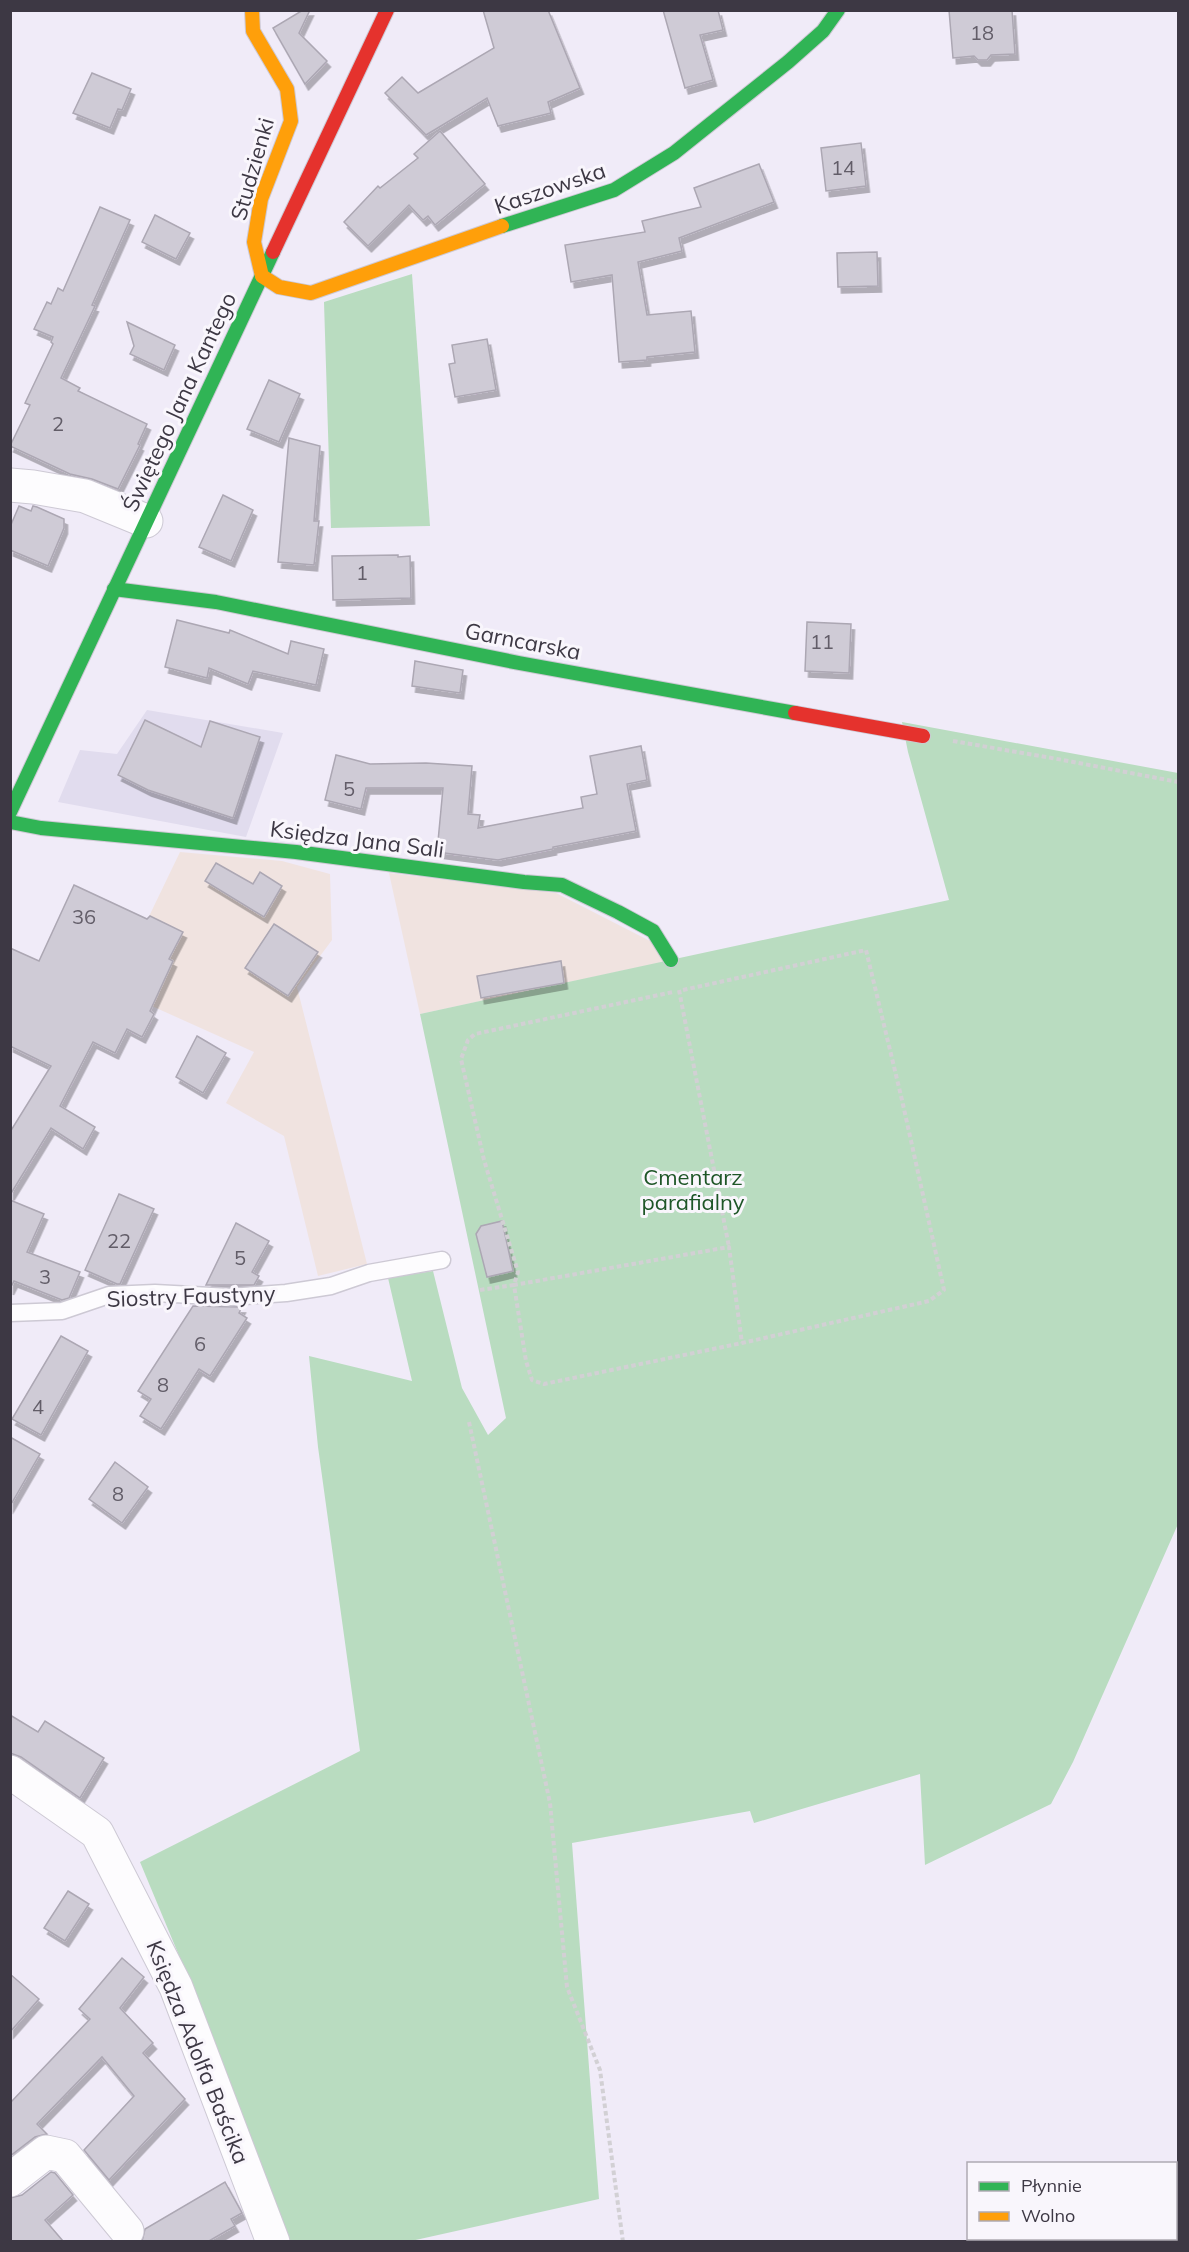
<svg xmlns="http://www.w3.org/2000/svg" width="1189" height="2252" font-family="Mulish,sans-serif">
<defs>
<filter id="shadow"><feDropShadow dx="3.5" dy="6" stdDeviation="0" flood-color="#0004"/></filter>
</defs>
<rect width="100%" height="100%" fill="#f0ebf8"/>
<polygon fill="#e1dcee" points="147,710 283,733 246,837 58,802 80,750 117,754"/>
<g fill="#f0e3e0">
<polygon points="180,852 282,861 330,874 332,940 297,987 367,1264 318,1276 284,1136 226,1103 254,1052 114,989"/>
<polygon points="389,873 556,893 652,942 663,962 420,1014"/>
</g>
<g fill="#b9dcc0">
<polygon points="412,274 430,526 331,528 324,302"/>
<polygon points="902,722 1178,773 1178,1524 1073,1762 1051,1804 925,1865 920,1774 754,1823 750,1811 572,1843 599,2199 411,2241 289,2241 213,2037 140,1862 360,1751 318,1447 309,1356 412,1381 388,1278 433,1271 462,1388 488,1435 506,1418 420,1014 949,900 908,752"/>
<polygon points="1178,2210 1178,2241 1121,2241 1126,2239 1176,2238 1176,2212"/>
</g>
<g fill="#cfcbd6" stroke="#aca7b3" stroke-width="1.5" filter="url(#shadow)">
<polygon points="303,10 310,10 299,33 327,61 305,84 273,28"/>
<polygon points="483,10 548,10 580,88 548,102 551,113 498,126 487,98 426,135 385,93 402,77 418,93 494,48"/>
<polygon points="663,10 718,10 723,30 700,35 713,80 685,88"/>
<polygon points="949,10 1012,10 1015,54 991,55 987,60 978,60 974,56 953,58"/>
<polygon points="92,73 131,89 122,110 118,109 110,128 73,113"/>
<polygon points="440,131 485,184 435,225 428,216 423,220 409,205 368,246 344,222 378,186 380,188 418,158 414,154"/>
<polygon points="861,143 866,186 826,191 821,148"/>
<polygon points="759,164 774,202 679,238 682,251 638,262 647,315 691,311 695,352 647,357 647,360 619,362 612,275 571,282 565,245 645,232 642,221 701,207 694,188"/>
<polygon points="100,207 130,220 92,305 95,306 61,378 80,388 78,391 147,424 138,444 140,445 118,489 92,479 70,474 10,446 30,405 25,403 53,344 51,342 53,337 34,329 47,302 51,304 58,288 63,291"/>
<polygon points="155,215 190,233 176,259 142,242"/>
<polygon points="877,252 878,286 838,287 837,253"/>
<polygon points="127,322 175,345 164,370 130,354 134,346"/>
<polygon points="487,339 496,390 455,397 449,364 455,363 452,345"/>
<polygon points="269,380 300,394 279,442 247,429"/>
<polygon points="289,438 320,446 314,521 319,521 314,565 278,562"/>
<polygon points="223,495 253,510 231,561 199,547"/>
<polygon points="19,506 31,511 33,506 37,507 64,519 64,528 48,566 10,550 10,527"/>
<polygon points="398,555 398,557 410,556 411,598 333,600 332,556"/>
<polygon points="177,620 229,633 230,630 288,654 291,641 324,649 316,685 253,671 248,684 209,668 207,678 165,667"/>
<polygon points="807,622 851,624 849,673 805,671"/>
<polygon points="415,661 463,670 460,693 412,686"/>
<polygon points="145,720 201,747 210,721 260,737 233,818 148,790 118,775"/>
<polygon points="641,746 647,780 627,784 636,831 553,847 553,849 498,860 437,852 443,788 366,788 361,809 325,800 336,755 370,764 426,763 472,766 468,814 480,815 478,828 583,808 581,797 597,794 590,756"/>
<polygon points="216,863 253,884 260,872 282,886 264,917 205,881"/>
<polygon points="74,885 147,919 150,916 183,932 169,959 173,961 150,1011 154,1014 142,1037 127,1029 115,1053 93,1042 60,1106 95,1127 83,1149 51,1128 10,1195 10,1132 51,1066 10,1046 10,948 39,961"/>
<polygon points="274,924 318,952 288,996 245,968"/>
<polygon points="561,961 564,983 481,998 477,976"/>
<polygon points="197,1036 226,1053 203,1093 176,1077"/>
<polygon points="119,1194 154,1209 120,1284 117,1284 85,1270"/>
<polygon points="10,1200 44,1214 27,1252 80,1272 69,1298 62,1300 14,1281 10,1289"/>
<polygon points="502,1221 513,1271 487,1277 476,1234 481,1226"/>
<polygon points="236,1223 269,1241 252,1272 259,1276 254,1285 206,1285"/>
<polygon points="193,1306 242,1307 239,1313 247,1318 210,1376 199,1369 161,1429 140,1416 151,1399 138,1391"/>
<polygon points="61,1336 88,1351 41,1435 12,1419"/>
<polygon points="10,1437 40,1454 10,1506"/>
<polygon points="115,1462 148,1487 122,1523 89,1499"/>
<polygon points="10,1715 38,1732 45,1721 104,1758 80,1798 21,1757 10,1753"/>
<polygon points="68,1891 89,1904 65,1941 44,1928"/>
<polygon points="122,1958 144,1977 120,2008 153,2043 143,2053 185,2099 109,2180 84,2150 134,2096 102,2057 37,2124 47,2134 35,2137 10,2156 10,2099 12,2101 90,2019 79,2009"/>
<polygon points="10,1974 39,1999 10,2032"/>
<polygon points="51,2172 55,2173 73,2195 45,2220 63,2241 10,2241 10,2198 22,2195"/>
<polygon points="225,2182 242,2213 231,2219 235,2226 209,2241 142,2241 145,2229"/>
</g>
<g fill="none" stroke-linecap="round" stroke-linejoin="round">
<g stroke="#cdc9d4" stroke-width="19">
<polyline id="lane" points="10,1313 62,1311 109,1295 155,1293 230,1297 286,1293 331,1286 369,1273 442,1260"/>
</g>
<g stroke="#cdc9d4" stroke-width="35">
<g id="street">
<polyline points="10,485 33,487 85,496 146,521"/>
<polyline points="10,1772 97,1833 176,1987 273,2242"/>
<polyline points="10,2180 46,2152 65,2156 127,2231"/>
</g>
</g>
<g stroke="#cdc9d4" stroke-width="16">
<g id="fast">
<polyline points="502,226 614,190 674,153 788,62 823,31 838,10"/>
<polyline points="114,589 216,602 519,663 795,713"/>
<polyline points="10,812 273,252"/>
<polyline points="10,822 41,828 296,852 524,882 562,885 618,912 653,931 671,960"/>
</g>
</g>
<g stroke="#cdc9d4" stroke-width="16">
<g id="slow">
<polyline points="252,10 253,31 287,89 291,121 261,199 254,242 262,276"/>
<polyline points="262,276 279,287 311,293 502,226"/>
</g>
</g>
<g stroke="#cdc9d4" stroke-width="16">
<g id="jam">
<polyline points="273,252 387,10"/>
<polyline points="795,713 923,736"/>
</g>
</g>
<g stroke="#d2d0d4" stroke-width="4" stroke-dasharray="4.5 3" stroke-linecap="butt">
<polyline points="953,741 1063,760 1178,782"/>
<polyline points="679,990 729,1247"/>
<polyline points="683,990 866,950 902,1100 944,1290 929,1301 742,1343 544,1384 532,1380 526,1361 514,1285 729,1247 742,1343"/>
<polyline points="480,1290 514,1285 518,1272 484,1160 461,1059 468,1040 475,1034 673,992"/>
<polyline points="469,1422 550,1803 567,1987 600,2070 623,2242"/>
</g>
<use href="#lane" stroke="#fdfcfe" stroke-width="16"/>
<use href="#street" stroke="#fdfcfe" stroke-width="33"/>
<use href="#fast" stroke="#30b455" stroke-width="14"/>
<use href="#slow" stroke="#ff9f0a" stroke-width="14"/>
<use href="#jam" stroke="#e5322d" stroke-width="14"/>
</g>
<g text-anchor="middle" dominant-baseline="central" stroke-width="6" stroke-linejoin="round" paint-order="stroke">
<g font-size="20" fill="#625d68">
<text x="982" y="32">18</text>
<text x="843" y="167">14</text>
<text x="58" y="423">2</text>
<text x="362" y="572">1</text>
<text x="822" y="641">11</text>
<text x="349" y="788">5</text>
<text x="84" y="916">36</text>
<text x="119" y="1240">22</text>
<text x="240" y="1257">5</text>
<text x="45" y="1276">3</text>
<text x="200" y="1343">6</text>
<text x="163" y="1384">8</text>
<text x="38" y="1406">4</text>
<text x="118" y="1493">8</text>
</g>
<g font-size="22" fill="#3d3844" stroke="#f9f6fc">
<text transform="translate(252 169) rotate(-74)">Studzienki</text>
<text transform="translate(550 188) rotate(-19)">Kaszowska</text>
<text transform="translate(179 402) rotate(-65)">Świętego Jana Kantego</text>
<text transform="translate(523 641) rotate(11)">Garncarska</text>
<text transform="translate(357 839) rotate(7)">Księdza Jana Sali</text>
<text transform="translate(191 1296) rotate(-2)">Siostry Faustyny</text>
<text transform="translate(198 2052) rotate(68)">Księdza Adolfa Baścika</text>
</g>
<g font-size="22" fill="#1e5627" stroke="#f9f6fc">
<text x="693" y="1177">Cmentarz<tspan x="693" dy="25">parafialny</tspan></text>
</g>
</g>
<rect width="1189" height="2252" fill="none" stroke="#3d3844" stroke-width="24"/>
<rect x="967" y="2162" width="210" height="78" fill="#f9f6fc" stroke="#aeaab2" stroke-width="1.5"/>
<rect x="979" y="2182" width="30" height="9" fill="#30b455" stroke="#aeaab2" stroke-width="1.5"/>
<text x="1021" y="2192" font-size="18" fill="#3d3844">Płynnie</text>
<rect x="979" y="2212" width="30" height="9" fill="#ff9f0a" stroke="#aeaab2" stroke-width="1.5"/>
<text x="1021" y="2222" font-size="18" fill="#3d3844">Wolno</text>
</svg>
